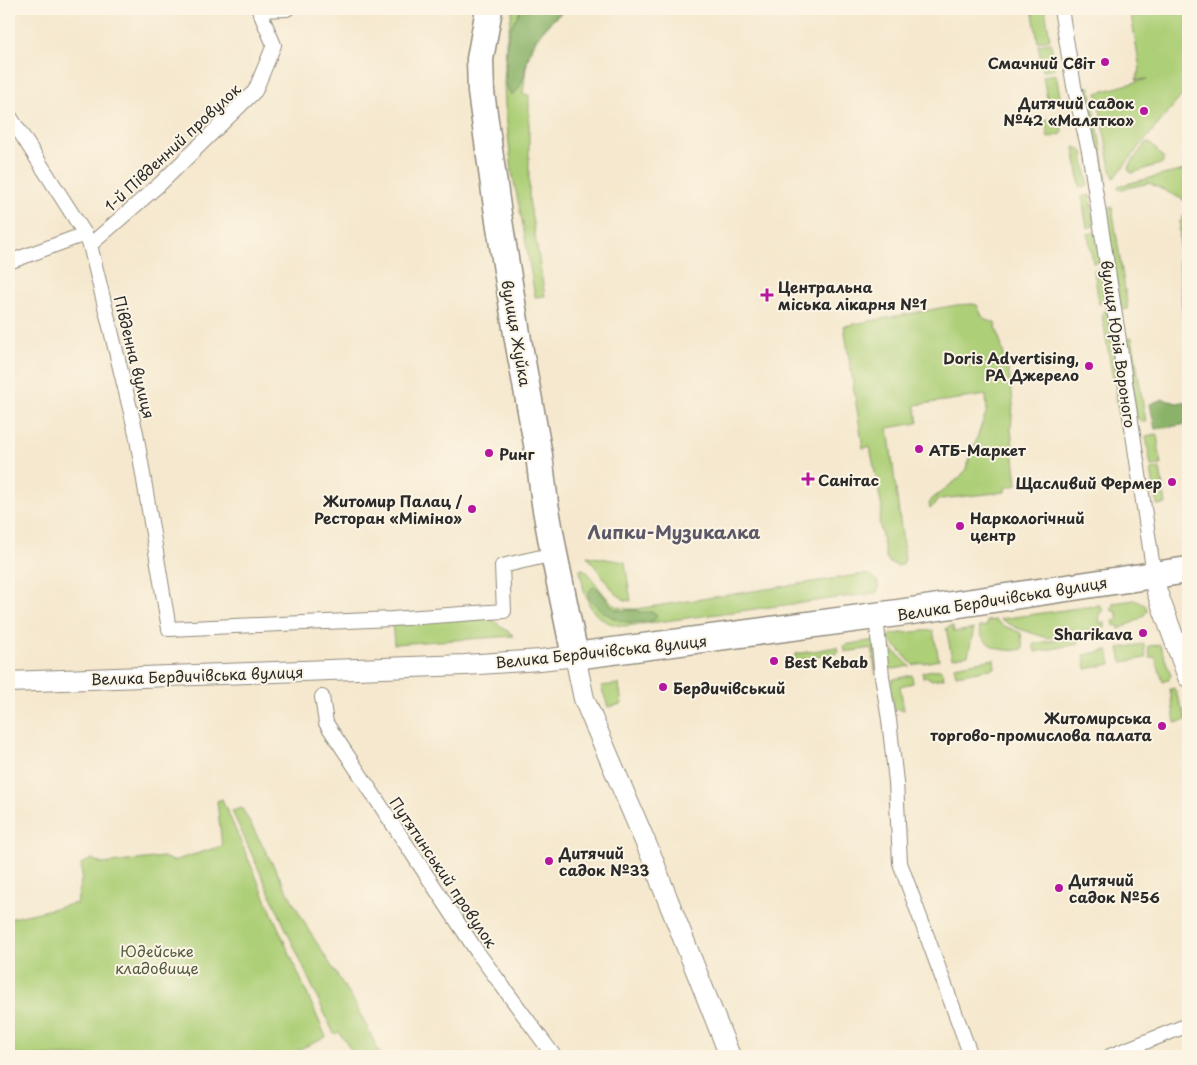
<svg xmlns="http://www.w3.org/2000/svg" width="1197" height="1065" font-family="'Playpen Sans',sans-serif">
<rect width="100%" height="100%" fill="#fcf5e5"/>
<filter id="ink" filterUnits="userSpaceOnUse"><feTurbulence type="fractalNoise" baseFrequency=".02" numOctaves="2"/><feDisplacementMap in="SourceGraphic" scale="10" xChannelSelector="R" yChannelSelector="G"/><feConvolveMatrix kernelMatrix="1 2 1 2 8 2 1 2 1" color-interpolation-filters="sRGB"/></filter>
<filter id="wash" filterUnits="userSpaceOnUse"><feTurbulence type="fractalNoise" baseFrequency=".0096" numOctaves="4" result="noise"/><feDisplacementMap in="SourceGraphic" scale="20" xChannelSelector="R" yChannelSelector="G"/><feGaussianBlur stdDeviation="1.12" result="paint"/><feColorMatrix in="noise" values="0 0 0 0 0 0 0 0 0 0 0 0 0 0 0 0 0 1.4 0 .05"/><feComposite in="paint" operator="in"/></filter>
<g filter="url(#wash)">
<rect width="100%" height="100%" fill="#f5e8ce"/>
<g fill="#adcf77" stroke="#6c7d51">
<path d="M513 9H567C553 19 537 34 531 51 525 64 525 79 523 94L529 95V199L545 296 535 297 522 220 512 172 505 105 504 83 506 41Z"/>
<polygon points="1032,9 1045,9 1050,39 1038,42"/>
<polygon points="1130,9 1188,9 1188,88 1114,178 1111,170 1097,93 1147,79 1136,80 1140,69"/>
<polygon points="1051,43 1055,69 1043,71 1038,45"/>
<polygon points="1056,74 1061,102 1048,104 1043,76"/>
<polygon points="1090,87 1107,179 1100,180 1084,88"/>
<polygon points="1057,118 1061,120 1062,130 1062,134 1048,138 1045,120"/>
<polygon points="1146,143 1150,143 1164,158 1163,163 1132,173 1129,171 1128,167"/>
<polygon points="1074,147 1080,149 1083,152 1088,186 1080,187"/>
<polygon points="1188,169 1188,202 1149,183 1119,190 1118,186"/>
<polygon points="1090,195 1094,226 1087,228 1082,197"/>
<polygon points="1112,207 1128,309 1121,310 1105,208"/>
<polygon points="1188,209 1188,315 1183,316 1179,264 1180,222"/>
<polygon points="1095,232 1100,262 1093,263 1088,234"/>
<polygon points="1101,269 1106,302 1099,304 1094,270"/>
<path d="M972 304 977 305C981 314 983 322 995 322L1009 374 1012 393 1013 404 1011 429 1017 485 1005 488V492L940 499C935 501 935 506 930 508L929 504 932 499 959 478 965 471 987 410 986 395 915 405 918 423 888 428 905 559 903 564 898 566 890 563 886 557 879 521 882 508 870 447 863 448 844 326 956 305Z"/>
<polygon points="1104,311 1107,311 1118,379 1113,379 1102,315"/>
<polygon points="1130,337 1132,338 1146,422 1142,422 1137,418 1126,342"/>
<polygon points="1119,389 1126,431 1120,424 1115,391"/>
<polygon points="1157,434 1161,465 1151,466 1146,436"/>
<polygon points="1160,469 1166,504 1157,505 1151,470"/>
<polygon points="587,556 625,562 631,601 625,600 615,593"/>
<path d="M583 569 588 573C595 582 607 601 617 606 623 609 629 609 636 609L864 574C875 575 881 582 877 592L875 593 627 626C590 625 585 599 580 570Z"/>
<path d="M1134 600C1166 610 1130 624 1119 629L1118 625 1114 626 1113 621 1118 620 1116 611H1112L1111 607 1113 606V603Z"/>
<polygon points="1100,605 1100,608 1102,608 1103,612 1099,613 1100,623 1105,623 1105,628 1047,638 1017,628 1000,619"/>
<polygon points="489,617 514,636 394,644 392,621"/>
<path d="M995 620 1002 625 1021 633 1023 649C1005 653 982 648 979 627L987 626V621Z"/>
<polygon points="953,626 954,632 974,629 968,655 952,658 946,628"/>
<polygon points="933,630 939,660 913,665 889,639 889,636 892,634"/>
<polygon points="1077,636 1079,644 1035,652 1033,644"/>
<polygon points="875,640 876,675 872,648 845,652 844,645"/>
<polygon points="885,643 887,644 910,666 894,669 887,667"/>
<polygon points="1144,644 1146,658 1122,662 1119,648"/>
<polygon points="1160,645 1171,675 1169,679 1163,682 1155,657 1150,658 1148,646"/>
<polygon points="837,647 838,653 795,661 795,654"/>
<polygon points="1108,650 1111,664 1086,669 1084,655"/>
<polygon points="994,659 995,668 956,675 954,666"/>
<polygon points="940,669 943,672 944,678 932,680 927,677 923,678 922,672"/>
<polygon points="912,675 913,683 900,686 904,710 894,709 889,685 894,679"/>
<polygon points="619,684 622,704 608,707 601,686"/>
<polygon points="1174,688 1187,720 1175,723 1170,689"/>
<polygon points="222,799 326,1037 298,1050 300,1056 9,1056 9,919 77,903 82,876 81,864 92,859 102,864 163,857 173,861 222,846 217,801"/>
<polygon points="242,808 308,929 356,1005 381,1056 355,1056 339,1032 334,1034 232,811"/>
</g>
<g fill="#8ab268" stroke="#5a6e4a">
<path d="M521 9H564C552 19 539 30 532 44 523 60 528 87 511 95 502 86 506 42 510 30 512 22 518 16 521 9Z"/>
<polygon points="1163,399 1177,403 1188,401 1188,424 1155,429 1150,404"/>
<path d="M595 587 600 591 610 604 615 609 623 611 634 610 640 612H653L656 614 657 617C653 622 649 622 642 622 620 625 604 615 589 599 587 593 589 589 595 587Z"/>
</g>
</g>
<g filter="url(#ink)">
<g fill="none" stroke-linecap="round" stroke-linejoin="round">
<g stroke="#908a7c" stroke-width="16">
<g id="street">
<polyline points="1061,9 1074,86 1089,151 1118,334 1153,568"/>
<polyline points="9,115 85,234 90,245 136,433 169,629 392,619 504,611 502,566 554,554"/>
<polyline points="90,245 161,183 255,91 274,45 259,10 287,9"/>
<polyline points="9,262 85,234"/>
<polyline points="876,616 882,676 889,720 896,782 900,863 971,1056"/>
<polyline points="322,697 326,723 478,953 554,1056"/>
<polyline points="1110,1056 1188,1025"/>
</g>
</g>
<g stroke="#908a7c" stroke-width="22">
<g id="secondary">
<polyline points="1153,568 1157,592 1188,677"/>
<polyline points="9,682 465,665 540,660 575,656 584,699 653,860 662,885 730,1056"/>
</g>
</g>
<g stroke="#908a7c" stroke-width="29">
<polyline id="highway" points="489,9 480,59 481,92 498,214 518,340 539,455 545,504 554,554 575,656 898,613 1188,570"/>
</g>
<use href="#street" stroke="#fff" stroke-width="14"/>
<use href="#secondary" stroke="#fff" stroke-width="20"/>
<use href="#highway" stroke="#fff" stroke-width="26"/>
</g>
</g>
<g fill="#b5179e" stroke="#fcf5e5" stroke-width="2">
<circle cx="1105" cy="62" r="5"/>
<circle cx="1144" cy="111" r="5"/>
<path d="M764.5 287.5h5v5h5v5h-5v5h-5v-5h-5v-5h5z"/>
<circle cx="1089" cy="366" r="5"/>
<circle cx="919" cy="449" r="5"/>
<circle cx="489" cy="453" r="5"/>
<path d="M805.5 471.5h5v5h5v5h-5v5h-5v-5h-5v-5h5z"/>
<circle cx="1172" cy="482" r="5"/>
<circle cx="472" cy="509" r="5"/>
<circle cx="960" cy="526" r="5"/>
<circle cx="1143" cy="633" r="5"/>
<circle cx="774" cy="661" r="5"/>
<circle cx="663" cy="687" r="5"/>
<circle cx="1162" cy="726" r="5"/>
<circle cx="549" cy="861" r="5"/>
<circle cx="1059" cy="888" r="5"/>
</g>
<g text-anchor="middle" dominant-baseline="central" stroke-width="4" stroke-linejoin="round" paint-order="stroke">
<g font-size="15" font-weight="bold" fill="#2b2b2b" stroke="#fcf5e5" text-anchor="start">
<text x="1095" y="62" text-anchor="end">Смачний Світ</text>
<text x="1134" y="102" text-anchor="end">Дитячий садок<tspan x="1134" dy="17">№42 «Малятко»</tspan></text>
<text x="778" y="286">Центральна<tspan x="778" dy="17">міська лікарня №1</tspan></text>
<text x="1079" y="357" text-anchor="end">Doris Advertising,<tspan x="1079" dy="17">РА Джерело</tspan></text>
<text x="929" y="449">АТБ-Маркет</text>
<text x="499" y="453">Ринг</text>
<text x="818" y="479">Санітас</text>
<text x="1162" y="482" text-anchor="end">Щасливий Фермер</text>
<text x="462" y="500" text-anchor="end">Житомир Палац /<tspan x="462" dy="17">Ресторан «Міміно»</tspan></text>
<text x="970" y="517">Наркологічний<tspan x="970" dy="17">центр</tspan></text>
<text x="1133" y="633" text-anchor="end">Sharikava</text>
<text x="784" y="661">Best Kebab</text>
<text x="673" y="687">Бердичівський</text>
<text x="1152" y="717" text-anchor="end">Житомирська<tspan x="1152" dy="17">торгово-промислова палата</tspan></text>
<text x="559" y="852">Дитячий<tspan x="559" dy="17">садок №33</tspan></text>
<text x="1069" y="879">Дитячий<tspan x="1069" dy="17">садок №56</tspan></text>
</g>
<g font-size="15" fill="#2b2b2b" stroke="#fcf5e5">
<text transform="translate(172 147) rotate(-43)">1-й Південний провулок</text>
<text transform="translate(517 333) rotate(80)">вулиця Жуйка</text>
<text transform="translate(1119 344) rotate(82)">вулиця Юрія Вороного</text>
<text transform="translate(135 357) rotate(76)">Південна вулиця</text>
<text transform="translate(1002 598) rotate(-9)">Велика Бердичівська вулиця</text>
<text transform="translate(601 651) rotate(-6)">Велика Бердичівська вулиця</text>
<text transform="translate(197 675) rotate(-2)">Велика Бердичівська вулиця</text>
<text transform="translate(444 872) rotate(56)">Путятинський провулок</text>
</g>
<g font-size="15" fill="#525c42" stroke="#fcf5e5">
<text x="157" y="950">Юдейське<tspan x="157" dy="17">кладовище</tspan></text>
</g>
<g font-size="18" font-weight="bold" fill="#5c5868" stroke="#fcf5e5">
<text x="674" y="531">Липки-Музикалка</text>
</g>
</g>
<rect width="1197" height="1065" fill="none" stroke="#fcf5e5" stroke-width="30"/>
</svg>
